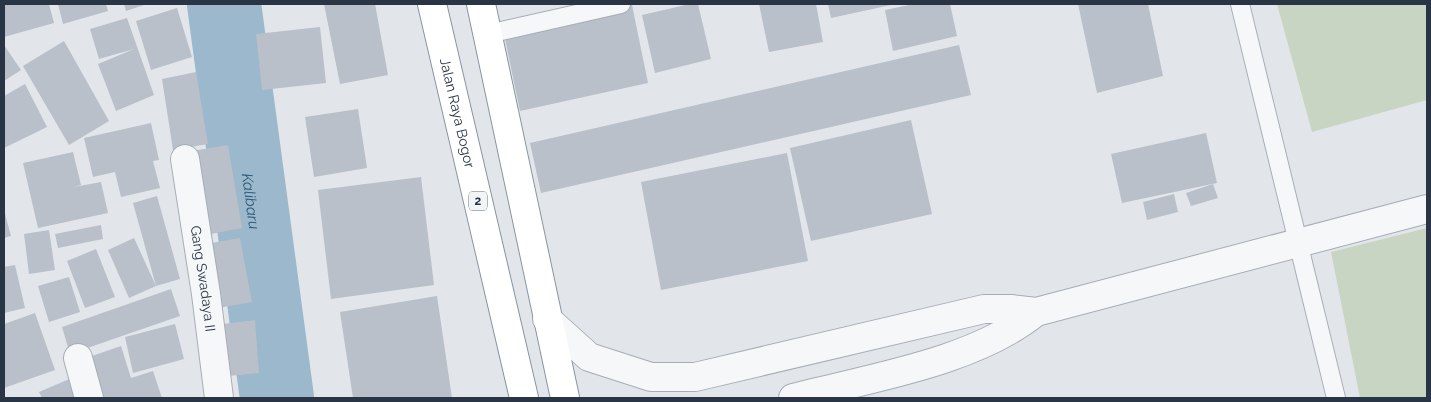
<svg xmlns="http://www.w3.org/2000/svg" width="1431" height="402" font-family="Raleway,sans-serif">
<rect width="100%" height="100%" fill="#e2e6eb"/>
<g fill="#c9d5c3">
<polygon points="1277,4 1427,4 1427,100 1312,132"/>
<polygon points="1427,228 1427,398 1360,398 1331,252"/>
</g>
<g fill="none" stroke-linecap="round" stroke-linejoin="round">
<path stroke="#9bb8cc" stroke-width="74" id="s1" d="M224 4 277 398"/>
</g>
<g fill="#b9c0c9">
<polygon points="4,4 49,4 54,23 4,37"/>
<polygon points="58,4 106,4 108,11 63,24"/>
<polygon points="124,4 147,4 126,11"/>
<polygon points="324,4 375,4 388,75 340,84"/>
<polygon points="690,4 698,4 711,59 655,73 642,15"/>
<polygon points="759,4 816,4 823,42 769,52"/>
<polygon points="828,4 891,4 891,5 831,18"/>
<polygon points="914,4 950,4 957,36 893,51 885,10"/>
<polygon points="1078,4 1148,4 1163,76 1097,93"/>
<polygon points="632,5 648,83 520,111 505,39"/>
<polygon points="177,8 192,57 151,70 136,21"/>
<polygon points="127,18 154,95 116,111 98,64 134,49 99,59 90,29"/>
<polygon points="320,27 326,83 262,90 256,34"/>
<polygon points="64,41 109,121 69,145 23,66"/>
<polygon points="4,45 21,70 4,81"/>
<polygon points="959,45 971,95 541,193 530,143"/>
<polygon points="196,72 208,144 173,150 162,79"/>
<polygon points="25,84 47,127 4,148 4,96"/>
<polygon points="358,109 367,168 314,177 305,117"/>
<polygon points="911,120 932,214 811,241 790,148"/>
<polygon points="151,123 159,160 153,161 160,188 121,197 115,172 93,177 84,138"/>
<polygon points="1206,133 1217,183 1122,203 1111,154"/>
<polygon points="228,145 242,228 206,235 192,151"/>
<polygon points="73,152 81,185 74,187 101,182 108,213 38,228 23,163"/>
<polygon points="787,153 808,261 661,290 641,182"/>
<polygon points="421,177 434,285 331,299 318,190"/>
<polygon points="1213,184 1218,198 1191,206 1186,193"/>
<polygon points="1174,194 1178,212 1147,220 1143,202"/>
<polygon points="157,196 180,279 156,286 133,203"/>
<polygon points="4,210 11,236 4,238"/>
<polygon points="101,225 103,239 58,248 55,234"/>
<polygon points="49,230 55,270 29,274 24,234"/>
<polygon points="134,238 156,286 129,298 108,250"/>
<polygon points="240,238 252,302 218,308 206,244"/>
<polygon points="96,249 115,297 85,308 67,261"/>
<polygon points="15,265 25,308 4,313 4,267"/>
<polygon points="69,277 80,312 49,322 38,286"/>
<polygon points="171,289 180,316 70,354 62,327"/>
<polygon points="437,296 452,398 353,398 340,312"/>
<polygon points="35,313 55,370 4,388 4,324"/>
<polygon points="255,320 259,373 219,377 214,325"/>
<polygon points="175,324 184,359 133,373 125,337"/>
<polygon points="121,346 131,378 153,371 162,398 98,398 86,358"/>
<polygon points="74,377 83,398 42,398 39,392"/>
</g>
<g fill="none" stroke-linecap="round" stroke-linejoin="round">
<g stroke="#a7adb6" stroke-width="20">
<g id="service">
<polyline points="1240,4 1336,398"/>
<polyline points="488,34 621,4"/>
</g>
</g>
<g stroke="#a7adb6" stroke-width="30">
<g id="minor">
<path id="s2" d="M185 159 206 294 219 398"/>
<polyline points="547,319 589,357 651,377 695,377 984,309 1011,309 1036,312 1427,209"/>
<polyline points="78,358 89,398"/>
<path d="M793 398C869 378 975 362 1036 312"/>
</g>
</g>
<g stroke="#8895a2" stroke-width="30">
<g id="trunk">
<path id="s3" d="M432 4 524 398"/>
<polyline points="481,4 565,398"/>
</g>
</g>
<use href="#service" stroke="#f5f7f9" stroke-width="18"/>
<use href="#minor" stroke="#f5f7f9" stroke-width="28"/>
<use href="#trunk" stroke="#fff" stroke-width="28"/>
</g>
<g text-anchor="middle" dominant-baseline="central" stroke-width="4.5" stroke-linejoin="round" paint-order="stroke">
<rect fill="#f2f5f8" stroke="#656f7a" stroke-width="1" x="469" y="191.5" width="18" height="19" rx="4"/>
<g font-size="12" font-weight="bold" fill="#293544">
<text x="478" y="201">2</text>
</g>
<g font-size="14" fill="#293544" stroke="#f2f5f8">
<text stroke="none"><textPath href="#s3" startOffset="112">Jalan Raya Bogor</textPath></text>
<text stroke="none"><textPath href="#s2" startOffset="121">Gang Swadaya II</textPath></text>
</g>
<g font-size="15" font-style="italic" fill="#31587a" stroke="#f2f5f8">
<text stroke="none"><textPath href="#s1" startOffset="199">Kalibaru</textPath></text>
</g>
</g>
<rect width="1431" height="402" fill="none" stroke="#293544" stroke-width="10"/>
</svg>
